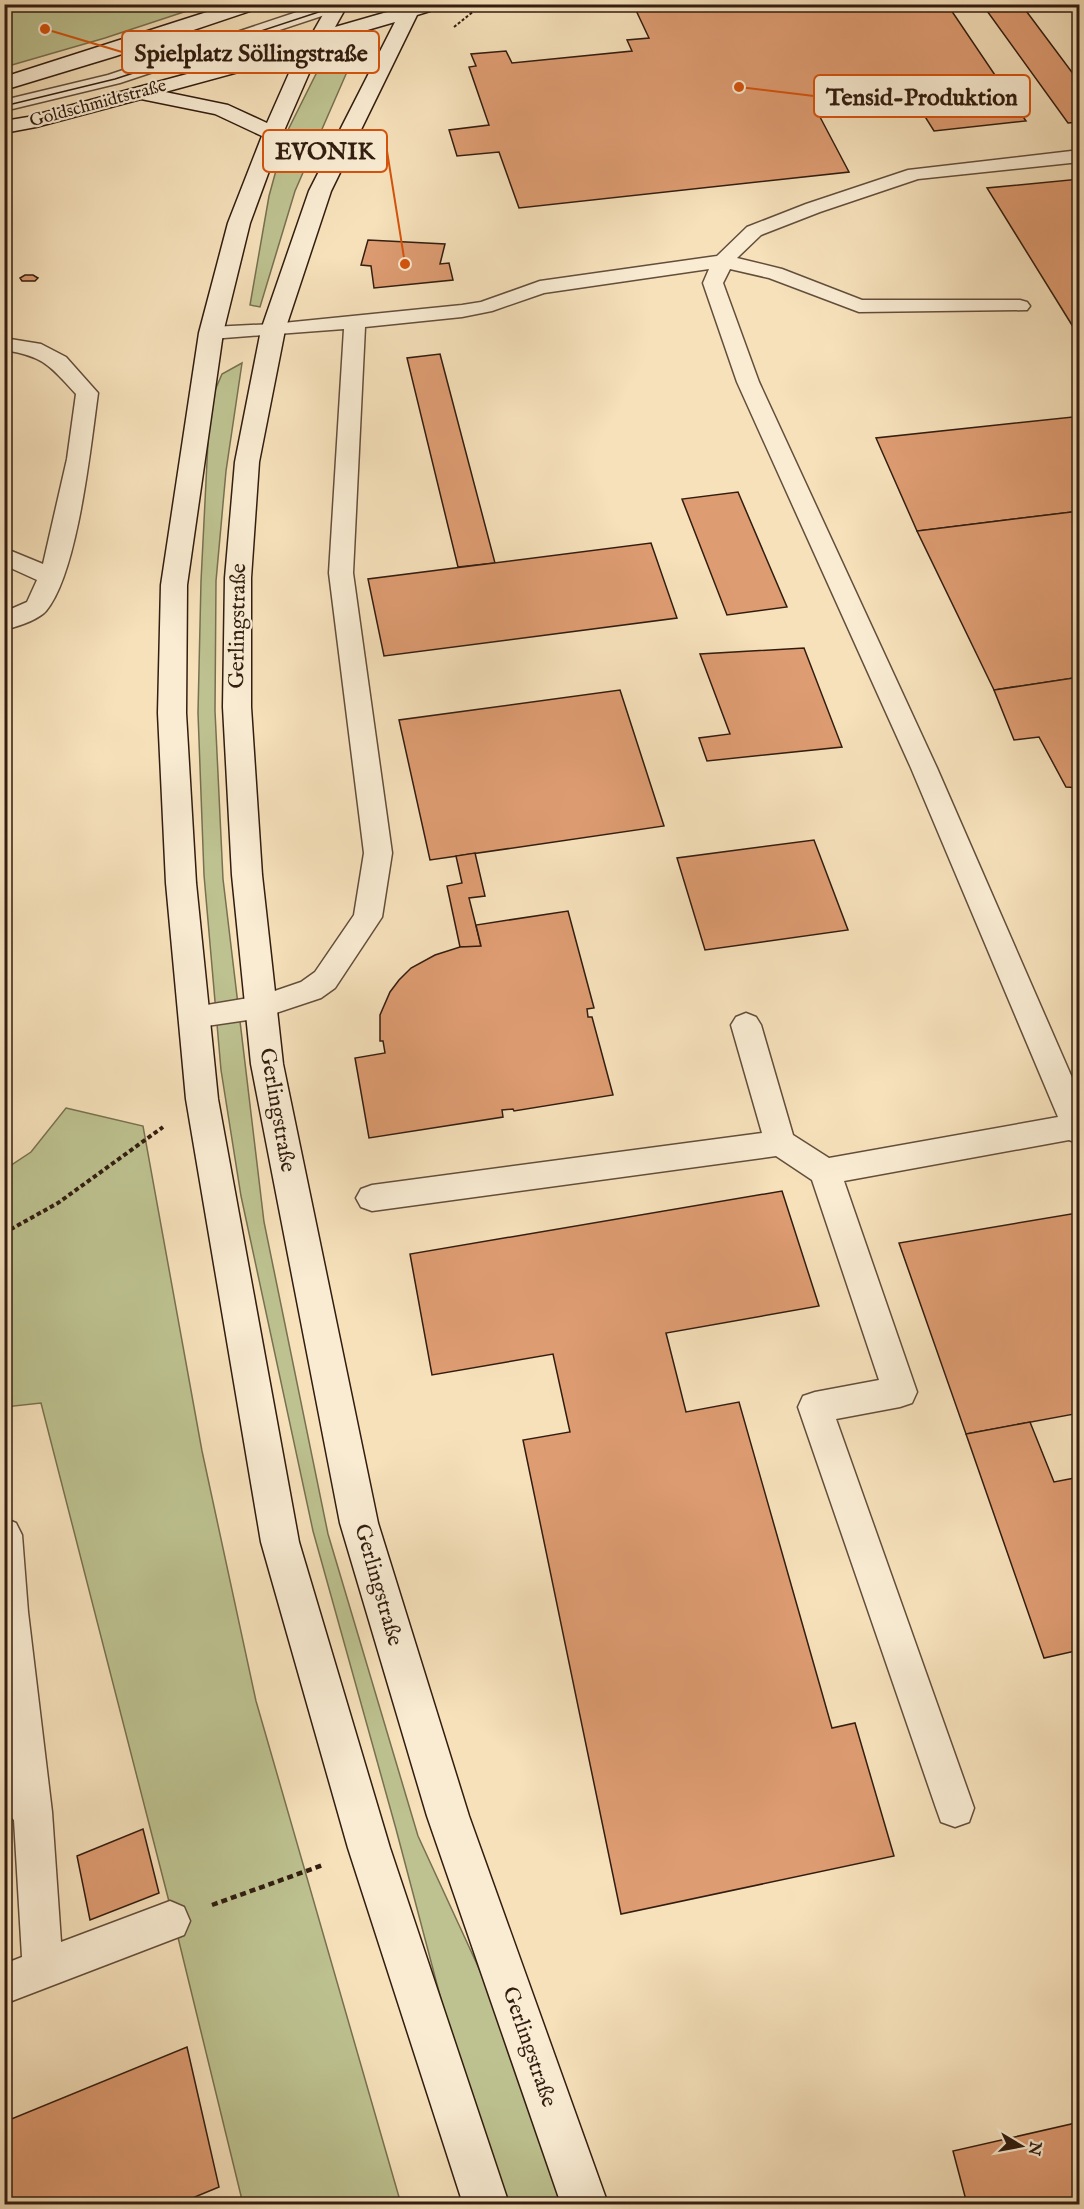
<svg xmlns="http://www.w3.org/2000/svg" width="1084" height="2209" font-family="'IM FELL English',serif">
<rect width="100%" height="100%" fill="#f6e1bb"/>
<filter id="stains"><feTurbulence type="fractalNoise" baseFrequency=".00333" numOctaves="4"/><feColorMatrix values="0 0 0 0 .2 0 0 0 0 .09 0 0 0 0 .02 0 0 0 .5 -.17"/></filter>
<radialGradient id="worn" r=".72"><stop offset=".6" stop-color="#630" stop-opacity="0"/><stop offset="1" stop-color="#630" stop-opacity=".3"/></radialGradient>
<g fill="#bdc290" stroke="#787050" stroke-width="1.5">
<polygon points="4,5 5,4 205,5 105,38 5,67"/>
<polygon points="350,65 295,191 260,307 250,305 269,196 286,134 317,72"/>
<polygon points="242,363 226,471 216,581 215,711 223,879 264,1222 328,1534 418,1836 570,2166 584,2204 495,2204 396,1829 313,1531 241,1196 221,1070 204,875 198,713 201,581 210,402 222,374"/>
<polygon points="66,1108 143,1126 202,1451 256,1701 401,2204 243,2204 174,1921 41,1403 5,1407 4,1170 31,1152"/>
</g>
<g fill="#de9c72" stroke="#321d10" stroke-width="1.5">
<polygon points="633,4 947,4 1026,121 934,131 919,107 820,117 849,172 519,208 499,152 457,156 449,130 489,125 469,67 476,66 471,54 506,51 512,63 632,51 627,40 649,38"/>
<polygon points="982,4 1021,4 1080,83 1080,122 1068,123"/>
<polygon points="4,166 10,166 4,194"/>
<polygon points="1080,179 1080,338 987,188"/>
<polygon points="368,240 445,244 440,264 449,263 453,280 374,288 371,266 361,265"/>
<polygon points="25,275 33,275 38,278 35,281 22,281 20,278"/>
<polygon points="440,354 495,563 458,567 407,358"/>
<polygon points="1073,417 1080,426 1080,511 917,531 876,438"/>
<polygon points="738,492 787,607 727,615 682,499"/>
<polygon points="1080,511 1080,677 994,690 917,531"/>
<polygon points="651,543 677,618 384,656 368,579"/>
<polygon points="804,648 842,747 707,761 699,738 730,734 700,654"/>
<polygon points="1080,677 1080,788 1066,787 1039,737 1014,740 994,690"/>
<polygon points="620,690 664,826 430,860 399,720"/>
<polygon points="814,840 848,930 705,950 677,858"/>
<polygon points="475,853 485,896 469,898 481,946 467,949 466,947 460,947 447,886 462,883 456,856"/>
<polygon points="568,911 594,1008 587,1009 588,1017 592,1017 613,1095 514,1111 513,1109 502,1110 503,1117 369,1138 355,1058 385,1053 383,1041 380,1041 380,1015 390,992 399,980 411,968 435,955 460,947 481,946 476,925"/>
<polygon points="782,1191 819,1306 666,1333 686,1412 739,1402 832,1728 855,1723 894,1856 621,1914 523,1440 570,1432 553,1354 432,1375 410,1254"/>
<polygon points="1077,1213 1080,1218 1080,1413 966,1434 899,1243"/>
<polygon points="1030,1422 1054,1482 1080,1477 1080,1650 1044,1658 966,1434"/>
<polygon points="143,1829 159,1893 90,1920 77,1856"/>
<polygon points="187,2047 219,2187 178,2204 4,2204 4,2122"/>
<polygon points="1080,2122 1080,2204 967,2204 953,2151"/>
</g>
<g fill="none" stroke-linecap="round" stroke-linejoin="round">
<g stroke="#634e3b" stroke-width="3">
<g id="lane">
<polygon points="321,4 348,4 346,8 120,83 4,111 4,100 108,75"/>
<polygon points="1080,150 1080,162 918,179 820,212 761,235 737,258 782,269 862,300 1020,300 1027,302 1030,306 1027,310 859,312 769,278 730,269 723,283 759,382 937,768 1080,1096 1080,1144 1069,1140 844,1181 917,1392 912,1403 900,1407 836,1419 974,1808 969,1822 955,1827 941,1822 936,1808 798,1407 803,1396 815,1392 879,1380 812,1180 776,1156 372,1211 361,1207 356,1198 361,1189 372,1185 762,1133 731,1025 736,1017 746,1013 756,1017 761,1025 793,1135 829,1158 1058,1117 911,768 737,382 703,283 709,269 544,293 492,311 462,317 365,327 353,573 392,853 382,917 335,988 321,998 261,1018 193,1028 183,1025 179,1017 183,1009 260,996 301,982 315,972 354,915 364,853 329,573 344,329 211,339 204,337 200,333 204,329 211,327 273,324 462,305 481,302 540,281 717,256 747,227 806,204 908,170"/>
<path d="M4 338 41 344 66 357 98 393C91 444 78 573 46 611 38 620 16 627 4 630V612L27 602 37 580 4 565V548L43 564 67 459 76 394C50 366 44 356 4 350Z"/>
<polygon points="4,1518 16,1523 22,1535 28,1612 52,1812 61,1942 170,1901 184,1907 190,1921 184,1935 4,2004 4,1964 22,1957 14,1820 4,1810 4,1766 9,1768 4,1726"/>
</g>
</g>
<g stroke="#321d10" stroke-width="3">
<g id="secondary">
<polygon points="232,4 261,4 259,8 116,56 4,90 4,77"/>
<path d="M329 4H348L335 27 401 8 402 4H431L432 7 430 11 417 15 331 191 285 330 259 462 251 578V707L262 875 283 1064 378 1523 469 1816 608 2204H561L427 1816 340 1523 251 1064 232 875 223 707 225 578 235 462 261 330 309 191 395 22 326 42 310 71 283 133 250 223 223 333 187 585 186 713 196 883 218 1099 299 1542 390 1848 509 2204H463L348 1848 261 1542 186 1099 166 883 158 713 161 585 199 333 228 223 262 136 215 114 141 99 36 127 4 133V121L28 117 250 57 312 34ZM302 51 290 71 267 123 228 105 165 92 264 65Z"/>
</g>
</g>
<polyline stroke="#321d10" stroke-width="2" stroke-dasharray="3 2" stroke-linecap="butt" points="454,27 474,11 471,4"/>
<polyline stroke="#321d10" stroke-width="4" stroke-dasharray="4.5 3" stroke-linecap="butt" points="4,1233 58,1203 163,1127"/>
<polyline stroke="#321d10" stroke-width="4.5" stroke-dasharray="6 4" stroke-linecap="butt" points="212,1905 323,1865"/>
<use href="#lane" fill="#f9ecd3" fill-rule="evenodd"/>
<use href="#secondary" fill="#f9ecd3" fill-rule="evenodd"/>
<polyline stroke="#321d10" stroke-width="1.5" points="4,106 115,79 343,4"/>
</g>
<g text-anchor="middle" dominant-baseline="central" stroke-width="4.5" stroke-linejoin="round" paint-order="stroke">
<g font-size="18" fill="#321d10" stroke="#f9ecd3">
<text transform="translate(98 104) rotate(-15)">Goldschmidtstraße</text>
</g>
<g font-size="22" fill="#321d10" stroke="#f9ecd3">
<text transform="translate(238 626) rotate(-89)">Gerlingstraße</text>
<text transform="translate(277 1110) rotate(80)">Gerlingstraße</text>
<text transform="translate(378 1585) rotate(74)">Gerlingstraße</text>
<text transform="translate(529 2047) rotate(71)">Gerlingstraße</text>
</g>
</g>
<path fill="none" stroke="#d6530c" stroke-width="2" d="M45 29L122 52M739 87L814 96M405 264L387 151"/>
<g fill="#d6530c" stroke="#f9ecd3" stroke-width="2">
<circle cx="45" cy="29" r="6"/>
<circle cx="739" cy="87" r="6"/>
<circle cx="405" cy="264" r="6"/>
</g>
<g fill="#f9ecd3" stroke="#d6530c" stroke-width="2">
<rect x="122" y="31" width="257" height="42" rx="6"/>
<rect x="814" y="75" width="216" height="42" rx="6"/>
<rect x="263" y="130" width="124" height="42" rx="6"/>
</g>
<g font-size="24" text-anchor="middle" font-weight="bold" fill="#321d10">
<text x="251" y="61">Spielplatz Söllingstraße</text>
<text x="922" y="105">Tensid-Produktion</text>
<text x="325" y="159">EVONIK</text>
</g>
<rect width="1084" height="2209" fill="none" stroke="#f6e1bb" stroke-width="24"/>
<rect x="6" y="6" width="1072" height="2197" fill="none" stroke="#321d10" stroke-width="3"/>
<rect x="12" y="12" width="1060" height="2185" fill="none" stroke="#321d10" stroke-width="1.5"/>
<g transform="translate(1021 2146) rotate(100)" stroke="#f9ecd3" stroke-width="4.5" paint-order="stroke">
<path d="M0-4.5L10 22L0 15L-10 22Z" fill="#321d10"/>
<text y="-9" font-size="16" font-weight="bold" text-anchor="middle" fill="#321d10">N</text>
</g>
<rect width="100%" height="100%" filter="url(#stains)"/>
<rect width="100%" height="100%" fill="url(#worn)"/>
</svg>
